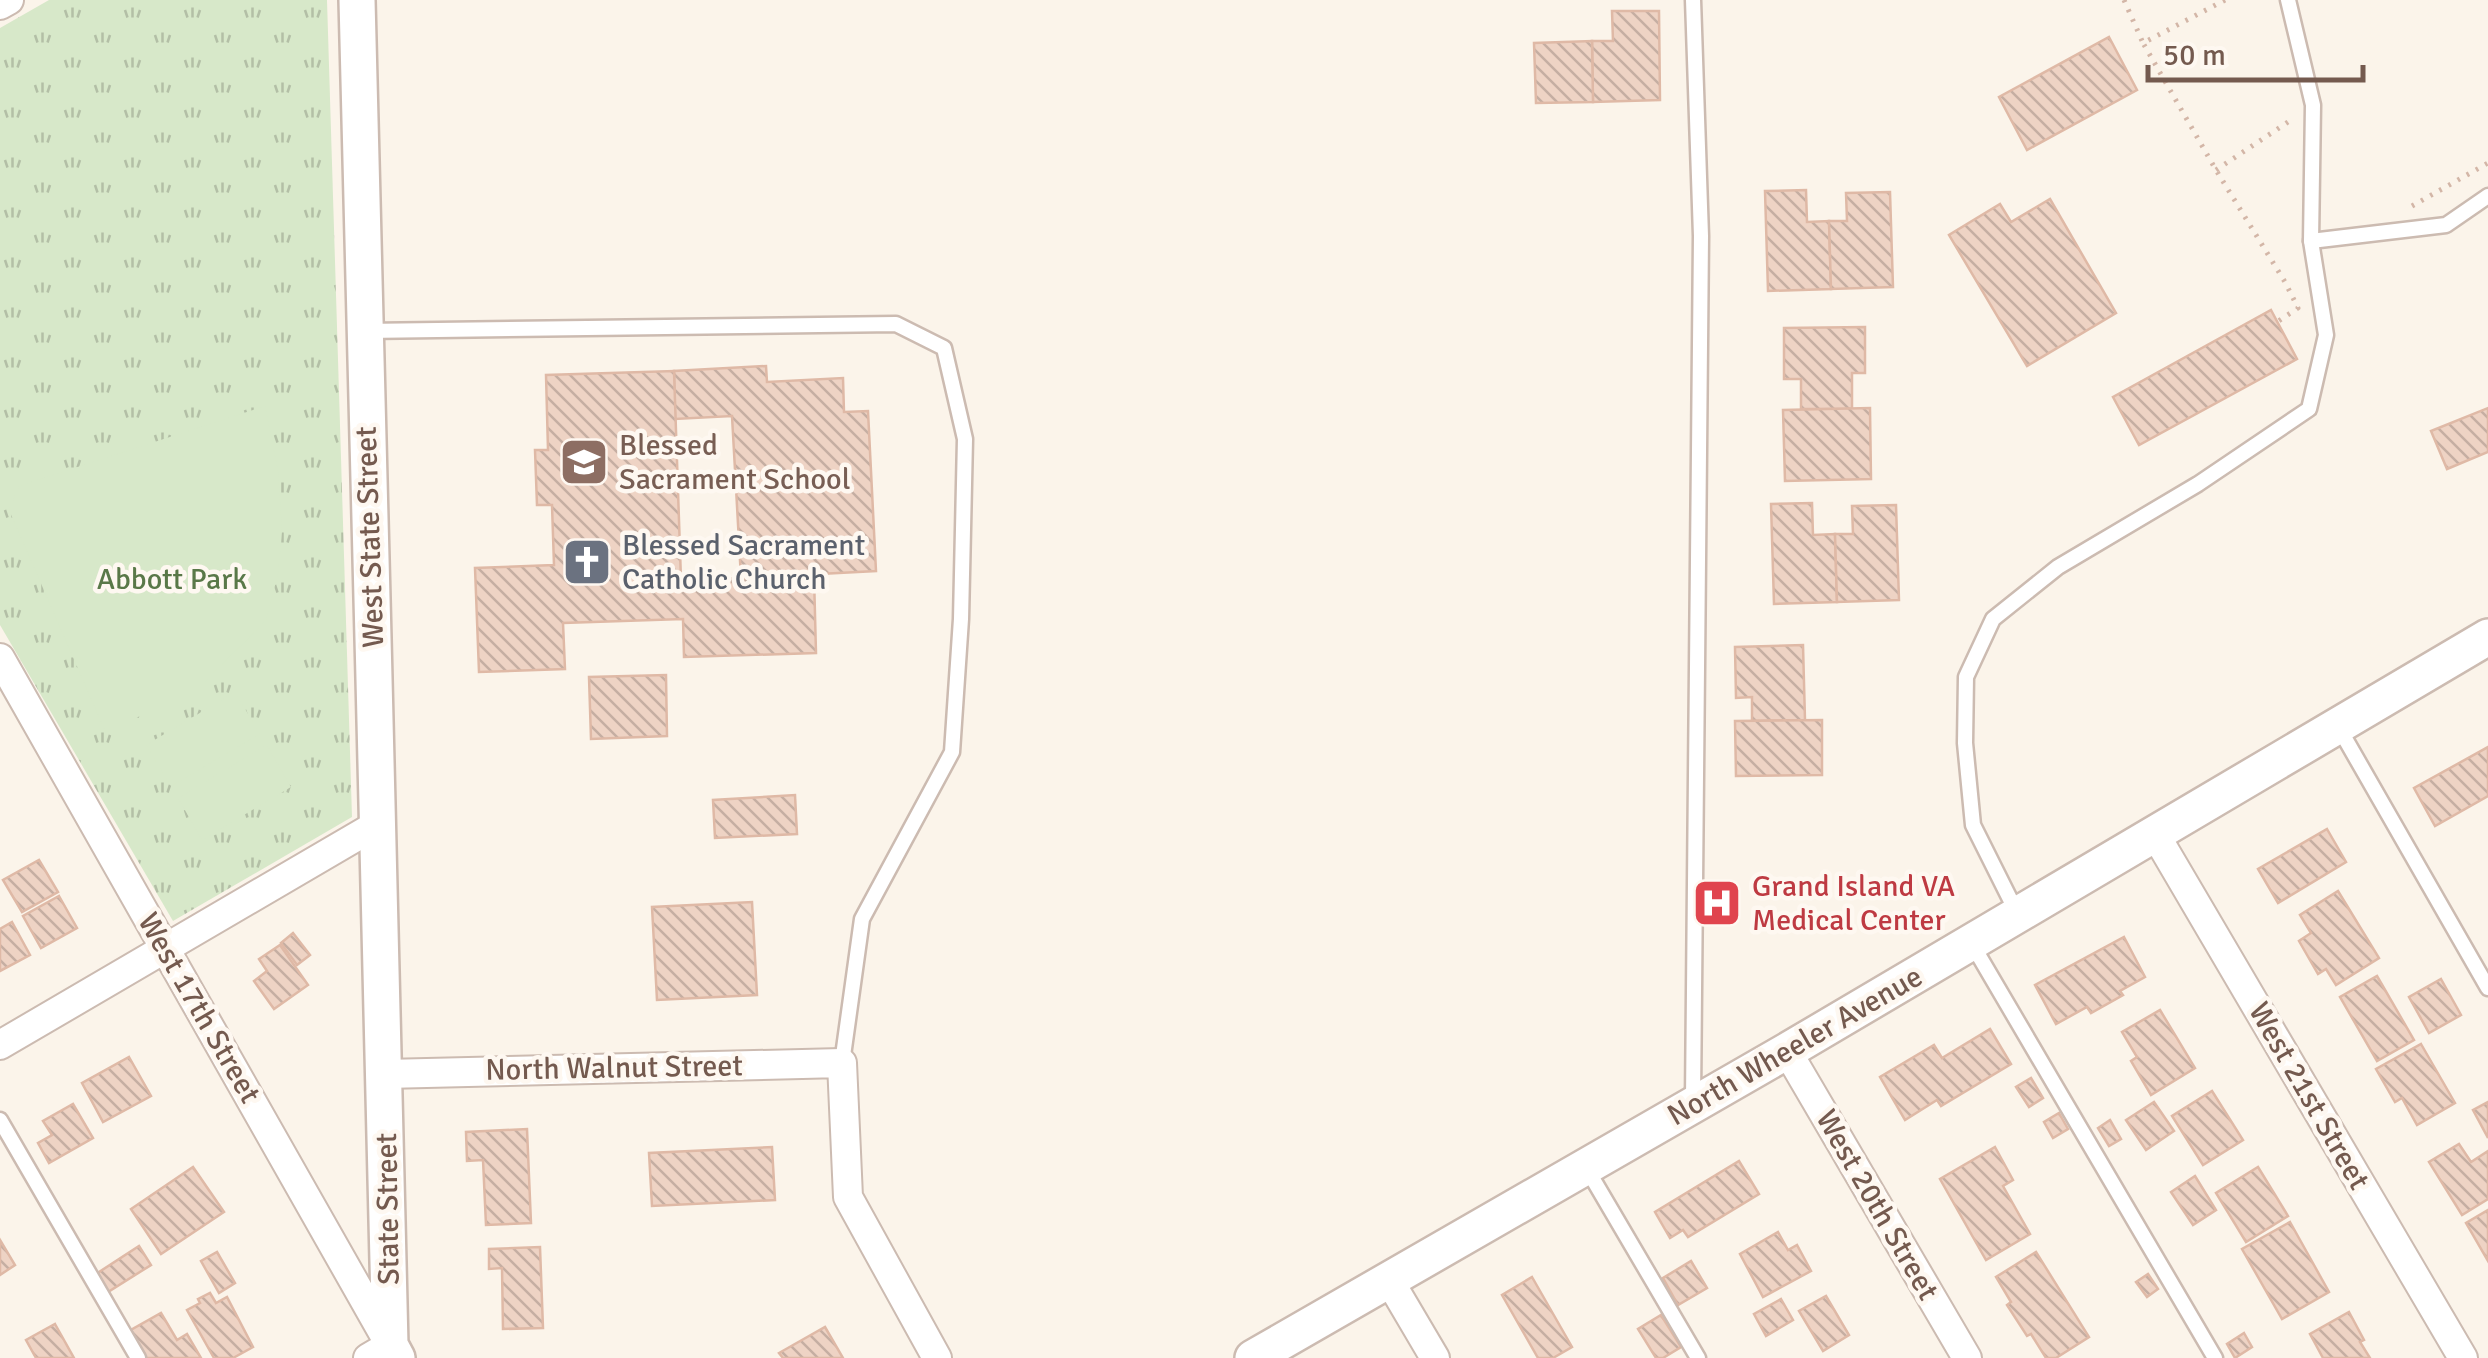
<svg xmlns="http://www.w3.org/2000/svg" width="2488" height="1358" font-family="Signika,sans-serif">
<defs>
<pattern id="park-tufts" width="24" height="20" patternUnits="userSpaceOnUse" patternTransform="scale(2.5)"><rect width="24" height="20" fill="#d7e8c9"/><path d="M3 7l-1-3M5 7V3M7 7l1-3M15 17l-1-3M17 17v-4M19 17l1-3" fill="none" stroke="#b3bfa6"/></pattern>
<pattern id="building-back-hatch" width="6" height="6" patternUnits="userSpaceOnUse" patternTransform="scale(2.5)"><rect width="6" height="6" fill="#eed3c4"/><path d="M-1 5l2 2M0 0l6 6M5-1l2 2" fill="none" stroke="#c5aea2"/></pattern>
</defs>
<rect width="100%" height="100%" fill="#fbf4ea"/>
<polygon fill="url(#park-tufts)" points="49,0 327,0 352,817 173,921 0,625 0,28"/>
<g fill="#d7e8c9">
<polygon points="265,406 278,471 282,531 278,574 266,620 202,685 106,733 9,510 19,486"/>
<polygon points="235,692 260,734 171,786 146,745"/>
<polygon points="267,745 291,787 202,840 178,798"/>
</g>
<g fill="url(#building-back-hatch)" stroke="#dfb9a6" stroke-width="2.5">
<polygon points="1612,11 1659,11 1660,100 1593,102 1592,41 1613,41"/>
<polygon points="2109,37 2137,90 2027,150 1999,97"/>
<polygon points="1592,41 1593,102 1536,103 1534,43"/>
<polygon points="1806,190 1807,222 1829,221 1831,289 1768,291 1765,191"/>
<polygon points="1890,192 1893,287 1831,289 1829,221 1847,221 1846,193"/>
<polygon points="2050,199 2116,313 2027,366 1949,235 2000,204 2011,222"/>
<polygon points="2271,310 2297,359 2139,445 2113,397"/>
<polygon points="1865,327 1865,373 1852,373 1852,409 1801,409 1801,379 1784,379 1784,328"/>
<polygon points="766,366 767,382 843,378 844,412 868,411 876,571 741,578 732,416 675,419 674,371"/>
<polygon points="674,371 681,580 814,576 816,653 684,657 683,619 563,623 565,669 479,672 475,568 554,565 552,505 537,505 535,450 548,450 546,375"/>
<polygon points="1870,408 1871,479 1785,481 1783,410"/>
<polygon points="2488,408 2488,452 2447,469 2431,431"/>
<polygon points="1812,503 1813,535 1835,534 1837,602 1774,604 1771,504"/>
<polygon points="1896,505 1899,600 1837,602 1835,534 1853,534 1852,506"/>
<polygon points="1803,645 1805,720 1752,721 1752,697 1736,698 1735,647"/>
<polygon points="666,675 667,736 591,739 589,677"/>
<polygon points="1822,720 1822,775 1736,776 1735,721"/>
<polygon points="2488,747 2488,796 2435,826 2414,788"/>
<polygon points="795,795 797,834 715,838 713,800"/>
<polygon points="2327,829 2346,862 2278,903 2258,869"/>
<polygon points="39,860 58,892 22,912 3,880"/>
<polygon points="2338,891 2379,958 2336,985 2326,969 2318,974 2299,941 2311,933 2300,915"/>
<polygon points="59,896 77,928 41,948 23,916"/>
<polygon points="752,902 757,995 657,1000 652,907"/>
<polygon points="12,922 30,955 0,971 0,929"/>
<polygon points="293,933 310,955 297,965 281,943"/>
<polygon points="2124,937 2145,977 2120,991 2123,995 2091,1013 2087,1007 2056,1024 2035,985"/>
<polygon points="280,945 308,985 274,1009 254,981 267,971 259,959"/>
<polygon points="2377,976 2414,1040 2377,1061 2340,997"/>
<polygon points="2441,979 2461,1015 2429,1033 2409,997"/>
<polygon points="2160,1010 2195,1068 2151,1095 2131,1061 2137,1057 2122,1032"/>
<polygon points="1990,1029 2011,1064 1941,1106 1937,1100 1905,1120 1880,1077 1934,1045 1942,1058"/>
<polygon points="2421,1044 2455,1103 2417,1125 2402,1098 2395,1102 2376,1069"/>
<polygon points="129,1057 151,1096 103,1122 82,1083"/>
<polygon points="2031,1078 2043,1098 2029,1107 2016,1087"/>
<polygon points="2212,1091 2243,1140 2203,1165 2172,1116"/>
<polygon points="2154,1102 2174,1131 2146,1150 2126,1120"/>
<polygon points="2488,1102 2488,1138 2473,1110"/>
<polygon points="73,1104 93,1138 49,1163 38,1143 52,1135 43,1121"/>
<polygon points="2059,1113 2068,1129 2053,1138 2044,1122"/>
<polygon points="2110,1120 2121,1139 2109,1146 2098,1128"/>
<polygon points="527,1129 531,1223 486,1225 483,1160 467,1161 466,1132"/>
<polygon points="2459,1144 2471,1162 2488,1151 2488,1199 2462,1215 2429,1162"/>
<polygon points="772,1147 775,1200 652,1206 649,1153"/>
<polygon points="1995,1147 2013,1180 2003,1186 2030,1234 1986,1260 1940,1179"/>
<polygon points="1739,1161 1759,1194 1688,1237 1683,1230 1670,1238 1655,1212"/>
<polygon points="193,1167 224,1212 161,1254 131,1209"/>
<polygon points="2258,1167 2288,1216 2246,1242 2216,1193"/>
<polygon points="2195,1176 2216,1210 2193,1225 2171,1192"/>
<polygon points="2488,1210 2488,1261 2466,1223"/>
<polygon points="2290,1222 2329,1292 2282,1319 2242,1249"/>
<polygon points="1778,1232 1788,1250 1797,1245 1811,1271 1763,1297 1740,1254"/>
<polygon points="0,1240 15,1265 0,1275"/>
<polygon points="139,1246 151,1265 108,1292 96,1274"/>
<polygon points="540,1247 543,1328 503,1329 502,1268 489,1269 489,1249"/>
<polygon points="217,1252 235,1283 219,1293 201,1261"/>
<polygon points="2036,1252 2089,1337 2056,1358 2046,1358 2031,1334 2027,1336 2007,1305 2011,1302 1996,1277"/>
<polygon points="1691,1261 1707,1288 1678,1305 1663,1278"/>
<polygon points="2148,1274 2158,1289 2147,1297 2136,1282"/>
<polygon points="1532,1277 1572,1347 1553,1358 1538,1358 1502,1295"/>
<polygon points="210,1293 216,1303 227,1297 253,1347 233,1358 214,1358 187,1310 200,1303 198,1299"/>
<polygon points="1826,1296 1849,1335 1823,1351 1799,1311"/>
<polygon points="1781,1299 1793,1320 1766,1336 1754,1314"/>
<polygon points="2349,1312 2364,1340 2360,1342 2370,1358 2323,1358 2310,1334"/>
<polygon points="161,1313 177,1340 187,1334 201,1358 145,1358 129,1331"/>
<polygon points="1661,1315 1681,1347 1663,1358 1656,1358 1638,1329"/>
<polygon points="55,1324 74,1358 36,1358 26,1340"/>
<polygon points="825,1327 843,1358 783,1358 779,1353"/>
<polygon points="2244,1333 2252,1347 2235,1358 2227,1344"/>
</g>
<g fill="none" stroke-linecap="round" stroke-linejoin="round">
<g stroke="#ccbbb1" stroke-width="19">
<g id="service">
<polyline points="1693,0 1701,236 1693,1099"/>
<polyline points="2311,241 2446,225 2488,196"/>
<polyline points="365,331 896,324 944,348 965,439 961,619 952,752 862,919 842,1063"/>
<polyline points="2339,728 2488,988"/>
<polyline points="2018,915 1973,825 1965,743 1966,677 1993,619 2058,567 2198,484 2309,409 2326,335 2311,241 2313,105 2288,0"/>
<polyline points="1972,944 2215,1358"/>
<polyline points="0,1120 138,1358"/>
<polyline points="1587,1169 1698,1358"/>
</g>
</g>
<g stroke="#ccbbb1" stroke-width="32">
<g id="minor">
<polyline points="0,5 9,0"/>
<polyline points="0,658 390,1345 368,1358"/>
<polyline points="2155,834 2463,1358"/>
<polyline points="0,1045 378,824"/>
<polyline points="1787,1051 1967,1358"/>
<polyline points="385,1074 842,1063 848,1197 937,1358"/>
<polyline points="1389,1280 1435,1358"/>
</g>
</g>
<g stroke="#ccbbb1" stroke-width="40">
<g id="tertiary">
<path d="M357 0C366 448 382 897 390 1345L397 1358"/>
<polyline points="1253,1358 1787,1051 2488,637"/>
</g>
</g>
<g stroke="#d3b6a7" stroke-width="5" stroke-dasharray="2.5 8" stroke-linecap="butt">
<polyline points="2124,0 2143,43"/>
<polyline points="2225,0 2143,43 2216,170 2285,282 2298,308 2277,322"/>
<polyline points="2216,170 2294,118"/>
<polyline points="2412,206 2488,163"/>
</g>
<use href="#service" stroke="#fff" stroke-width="14"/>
<use href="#minor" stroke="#fff" stroke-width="28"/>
<use href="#tertiary" stroke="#fff" stroke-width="35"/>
</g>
<defs>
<g id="school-square" transform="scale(2.5)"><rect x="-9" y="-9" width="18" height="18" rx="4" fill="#8d6e63" stroke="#fef8f1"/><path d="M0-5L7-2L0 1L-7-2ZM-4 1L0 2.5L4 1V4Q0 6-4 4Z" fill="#fff"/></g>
<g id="church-square" transform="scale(2.5)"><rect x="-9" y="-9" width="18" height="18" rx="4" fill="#6b7280" stroke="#fef8f1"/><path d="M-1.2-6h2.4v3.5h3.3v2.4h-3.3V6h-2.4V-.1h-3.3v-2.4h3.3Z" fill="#fff"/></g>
<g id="hospital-square" transform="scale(2.5)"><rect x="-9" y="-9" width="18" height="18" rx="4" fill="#e0444e" stroke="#fef8f1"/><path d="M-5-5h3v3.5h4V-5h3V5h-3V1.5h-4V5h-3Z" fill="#fff"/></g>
</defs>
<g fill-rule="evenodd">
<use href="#school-square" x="584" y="462"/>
<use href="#church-square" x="587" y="562"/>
<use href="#hospital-square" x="1717" y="903"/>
</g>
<g text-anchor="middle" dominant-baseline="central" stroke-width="9" stroke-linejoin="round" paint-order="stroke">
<g font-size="30" fill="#785e54" stroke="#fef8f1" text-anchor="start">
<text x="619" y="445">Blessed<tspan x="619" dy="34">Sacrament School</tspan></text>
</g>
<g font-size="30" fill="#745a4f" stroke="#fef8f1">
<text transform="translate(370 537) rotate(-92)">West State Street</text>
<text transform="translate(199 1008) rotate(60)">West 17th Street</text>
<text transform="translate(1795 1046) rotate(-30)">North Wheeler Avenue</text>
<text transform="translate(614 1068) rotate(-1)">North Walnut Street</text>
<text transform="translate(2309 1096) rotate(60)">West 21st Street</text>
<text transform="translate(1877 1205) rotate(60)">West 20th Street</text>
<text transform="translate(388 1209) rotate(-91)">State Street</text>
</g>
<g font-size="30" fill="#5b616d" stroke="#fef8f1" text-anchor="start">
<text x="622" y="545">Blessed Sacrament<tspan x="622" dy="34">Catholic Church</tspan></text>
</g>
<g font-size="30" fill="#597848" stroke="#fef8f1">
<text x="172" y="579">Abbott Park</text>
</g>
<g font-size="30" fill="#be3a42" stroke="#fef8f1" text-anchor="start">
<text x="1752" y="886">Grand Island VA<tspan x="1752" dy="34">Medical Center</tspan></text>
</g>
</g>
<path d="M2148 65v15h215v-15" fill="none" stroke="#745a4f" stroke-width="5"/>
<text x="2163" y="65" font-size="30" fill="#745a4f" stroke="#fef8f1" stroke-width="8" paint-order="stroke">50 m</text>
</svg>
